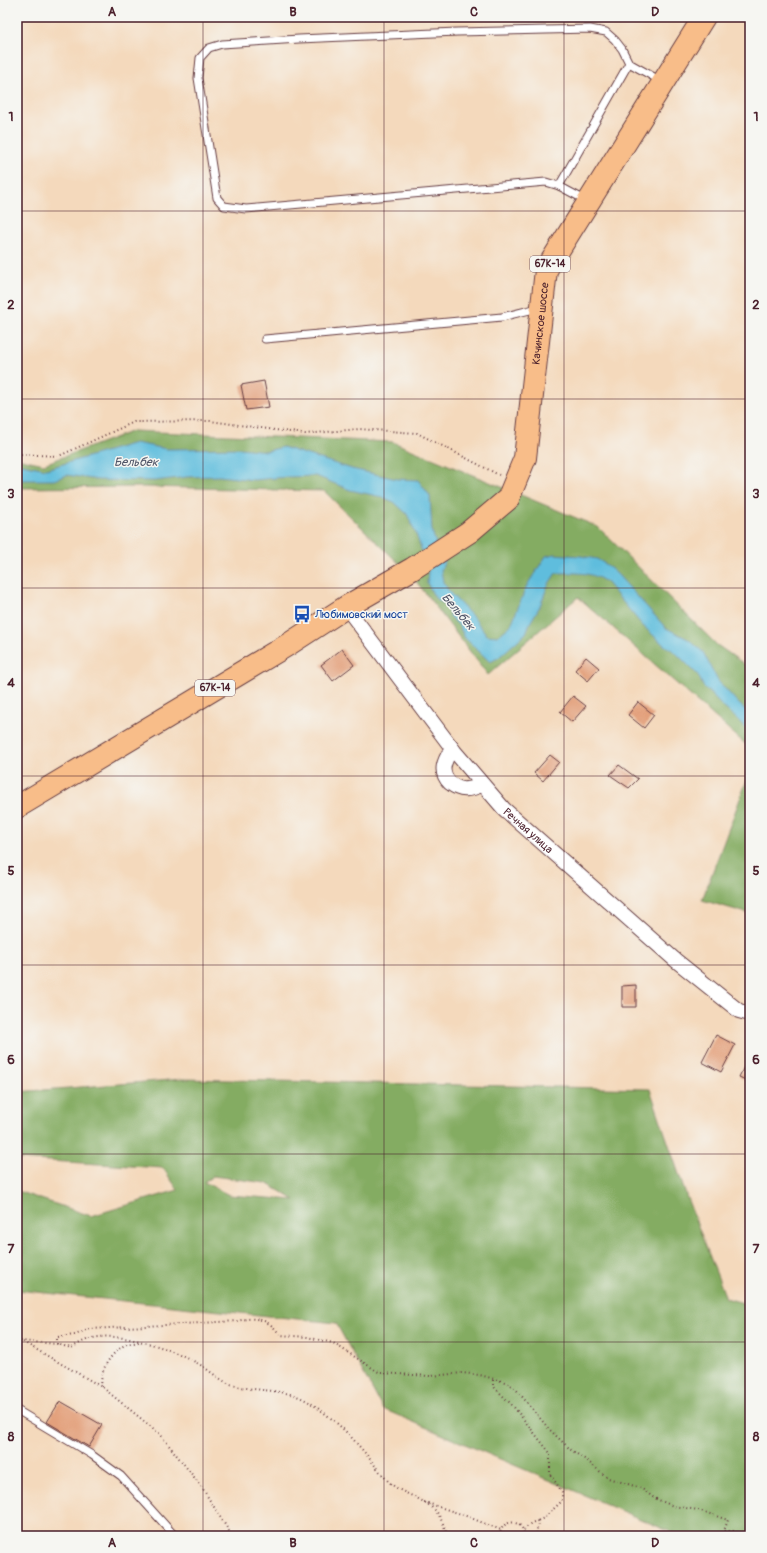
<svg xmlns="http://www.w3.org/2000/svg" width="767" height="1553" font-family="Pangolin,sans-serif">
<rect width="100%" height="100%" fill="#f6f6f2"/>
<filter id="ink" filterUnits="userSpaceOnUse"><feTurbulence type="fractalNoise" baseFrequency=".025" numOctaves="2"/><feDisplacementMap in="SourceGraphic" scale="8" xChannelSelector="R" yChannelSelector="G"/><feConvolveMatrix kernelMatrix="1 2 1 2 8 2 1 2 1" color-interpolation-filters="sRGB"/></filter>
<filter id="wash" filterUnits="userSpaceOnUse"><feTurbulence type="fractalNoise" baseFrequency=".012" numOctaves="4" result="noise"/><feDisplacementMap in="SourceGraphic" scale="16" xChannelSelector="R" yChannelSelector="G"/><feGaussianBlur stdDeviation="0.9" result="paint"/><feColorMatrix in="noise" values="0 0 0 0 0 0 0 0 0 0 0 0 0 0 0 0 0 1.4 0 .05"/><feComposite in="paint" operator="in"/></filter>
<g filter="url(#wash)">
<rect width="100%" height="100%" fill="#f4d9bc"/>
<g fill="#84ac62" stroke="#676646" fill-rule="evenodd">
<polygon points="133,431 393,442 598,527 717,645 750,668 750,748 578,597 488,675 412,576 324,491 144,487 17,488 17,458 44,464"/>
<polygon points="750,772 750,914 702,900"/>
<path d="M183 1079 650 1089 687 1198 726 1298 750 1305V1536H680L383 1409 336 1323 17 1290V1191L91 1216 178 1190 163 1168 17 1159V1092ZM213 1176 266 1183 295 1200 229 1195 204 1182Z"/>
</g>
<path fill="#5fbddd" stroke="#546e84" d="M135 443 167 449 241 448 266 451 283 447 352 469 397 479 418 480 430 496 432 531 437 547 445 561 441 570 443 582 451 594 474 618 487 635 498 636 511 625 527 585 546 556 554 554 581 556 597 559 607 565 618 575 666 628 688 639 703 652 718 681 738 703 750 714V733L737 719 722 706 703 686 698 675 675 652 664 645 642 625 607 583C593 571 573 573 556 573L548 585 540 606 530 623 526 633 498 658 490 662 465 638 459 626 450 616 446 605 435 598 427 583 428 570 416 534 407 514 394 502 382 497 350 490 316 476 287 477 254 480 219 476 187 477 155 481 98 480 67 475 54 480H17V463L46 469Z"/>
<g id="blocks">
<g fill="#e3a07b">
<polygon points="264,381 269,407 246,410 241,385"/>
<polygon points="342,649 354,665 333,681 321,665"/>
<polygon points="586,657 599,668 588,681 575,670"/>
<polygon points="573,696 586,706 572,722 560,712"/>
<polygon points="638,702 654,715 644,728 628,715"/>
<polygon points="550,755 559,762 543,781 534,773"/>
<polygon points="619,765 638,779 629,788 610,775"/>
<polygon points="636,985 636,1007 622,1007 622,986"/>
<polygon points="716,1035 735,1045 721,1072 702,1062"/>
<polygon points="750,1055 750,1082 739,1077"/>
<polygon points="60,1401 102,1425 89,1447 47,1422"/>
</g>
</g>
</g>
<g filter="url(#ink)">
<use href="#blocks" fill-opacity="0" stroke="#643b41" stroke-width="1"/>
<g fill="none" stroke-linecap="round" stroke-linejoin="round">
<g stroke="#643b41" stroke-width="9">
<g id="lane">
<polyline points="559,186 629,63"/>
<polyline points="587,201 559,186 546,182 246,209 224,206 217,198 198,78 200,58 209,48 222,44 299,39 457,32 590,29 606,32 615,40 622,49 629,63 661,81"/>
<polyline points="265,339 502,317 538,308"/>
<polyline points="17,1410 92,1455 121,1476 175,1536"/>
</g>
</g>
<g stroke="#643b41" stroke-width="16">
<g id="street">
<path id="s1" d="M346 607 455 752 504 809 674 959 739 1011 750 1014"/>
<path d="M452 748C445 760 438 771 450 783 455 787 460 790 467 789 472 789 478 786 483 785"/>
</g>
</g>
<g stroke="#643b41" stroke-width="24">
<g id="primary">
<path id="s2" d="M17 807 289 644 346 607 412 569 469 532 508 499 525 458 546 270 704 17"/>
</g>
</g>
<g stroke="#643b41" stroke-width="2" stroke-dasharray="1 3" stroke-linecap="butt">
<polyline points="17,454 59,456 134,422 210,421 305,434 359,429 417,433 499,475"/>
<path d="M17 1339 21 1341 57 1344 71 1348C80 1343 88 1338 99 1337 126 1334 174 1349 197 1363 208 1369 218 1379 230 1384 256 1393 285 1387 309 1402 326 1413 346 1430 359 1446 370 1458 378 1471 390 1483 403 1495 428 1499 438 1514 442 1520 445 1529 448 1536"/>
<polyline points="23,1342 102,1387 160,1434 201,1486 232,1536"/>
<path d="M57 1344V1337L75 1335 90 1329 237 1321C256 1316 269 1319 280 1335L307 1337 333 1343 380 1373 431 1376 462 1373 480 1375 505 1382 515 1388 549 1429 571 1450 586 1460 608 1478 641 1488 654 1498 673 1506 698 1510 728 1520 724 1531H735L741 1536"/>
<polyline points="493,1380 493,1386 513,1406 550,1453 550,1474 562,1492 562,1501 544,1518 537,1521"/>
<path d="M102 1387C98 1371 112 1351 127 1344 131 1343 136 1343 140 1342"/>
<polyline points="424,1502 461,1514 501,1530"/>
<polyline points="524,1530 531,1523 537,1521 538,1523 536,1536"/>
<polyline points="419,1534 424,1536"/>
<path d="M500 1536C500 1518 524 1518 524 1536"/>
</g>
<use href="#lane" stroke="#fff" stroke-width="7"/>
<use href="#street" stroke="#fff" stroke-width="14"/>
<use href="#primary" stroke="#f8bd89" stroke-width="22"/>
</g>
</g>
<path fill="none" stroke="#4a1f2b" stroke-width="1" stroke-opacity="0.55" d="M203 17V1536M384 17V1536M564 17V1536M17 211H750M17 399H750M17 588H750M17 776H750M17 965H750M17 1154H750M17 1342H750"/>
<defs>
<g id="bus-bare" transform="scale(1.38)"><path d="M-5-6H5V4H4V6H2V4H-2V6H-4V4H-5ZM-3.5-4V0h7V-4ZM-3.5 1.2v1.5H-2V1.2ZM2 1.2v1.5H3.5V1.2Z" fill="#1a4fb4" stroke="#f6f6f2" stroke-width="2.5" paint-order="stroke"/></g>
</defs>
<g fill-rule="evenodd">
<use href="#bus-bare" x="302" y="614"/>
</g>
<g text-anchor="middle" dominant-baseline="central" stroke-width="3" stroke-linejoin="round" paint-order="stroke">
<g fill="#f6f6f2" stroke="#7e6067" stroke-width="1">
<rect x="530" y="256" width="40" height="16" rx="3"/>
<rect x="195" y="680" width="40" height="16" rx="3"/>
</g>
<g font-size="10" font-weight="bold" fill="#4a1f2b">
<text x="550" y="264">67К-14</text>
<text x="215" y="688">67К-14</text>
</g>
<g font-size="11" fill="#4a1f2b" stroke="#f6f6f2">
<text stroke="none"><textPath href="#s2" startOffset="760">Качинское шоссе</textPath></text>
<text stroke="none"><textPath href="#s1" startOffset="289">Речная улица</textPath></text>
</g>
<g font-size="11" fill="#164399" stroke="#f6f6f2" text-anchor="start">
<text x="315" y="614">Любимовский мост</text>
</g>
<g font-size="12" font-style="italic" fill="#515669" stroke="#f6f6f2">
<text x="136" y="462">Бельбек</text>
<text transform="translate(458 612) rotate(50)">Бельбек</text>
</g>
</g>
<rect width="767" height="1553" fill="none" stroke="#f6f6f2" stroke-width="44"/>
<rect x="22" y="22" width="723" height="1509" fill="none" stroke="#4a1f2b" stroke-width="1.5"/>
<g font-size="13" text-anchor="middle" font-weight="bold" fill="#4a1f2b">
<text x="112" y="16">A</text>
<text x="293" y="16">B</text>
<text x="474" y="16">C</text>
<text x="655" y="16">D</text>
<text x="11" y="121">1</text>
<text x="756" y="121">1</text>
<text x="11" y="309">2</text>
<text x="756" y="309">2</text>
<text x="11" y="498">3</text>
<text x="756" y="498">3</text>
<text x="11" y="687">4</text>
<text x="756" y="687">4</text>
<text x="11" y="875">5</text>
<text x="756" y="875">5</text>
<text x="11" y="1064">6</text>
<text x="756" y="1064">6</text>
<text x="11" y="1253">7</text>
<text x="756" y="1253">7</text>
<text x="11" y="1441">8</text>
<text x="756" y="1441">8</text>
<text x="112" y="1547">A</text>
<text x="293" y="1547">B</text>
<text x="474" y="1547">C</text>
<text x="655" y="1547">D</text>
</g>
</svg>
